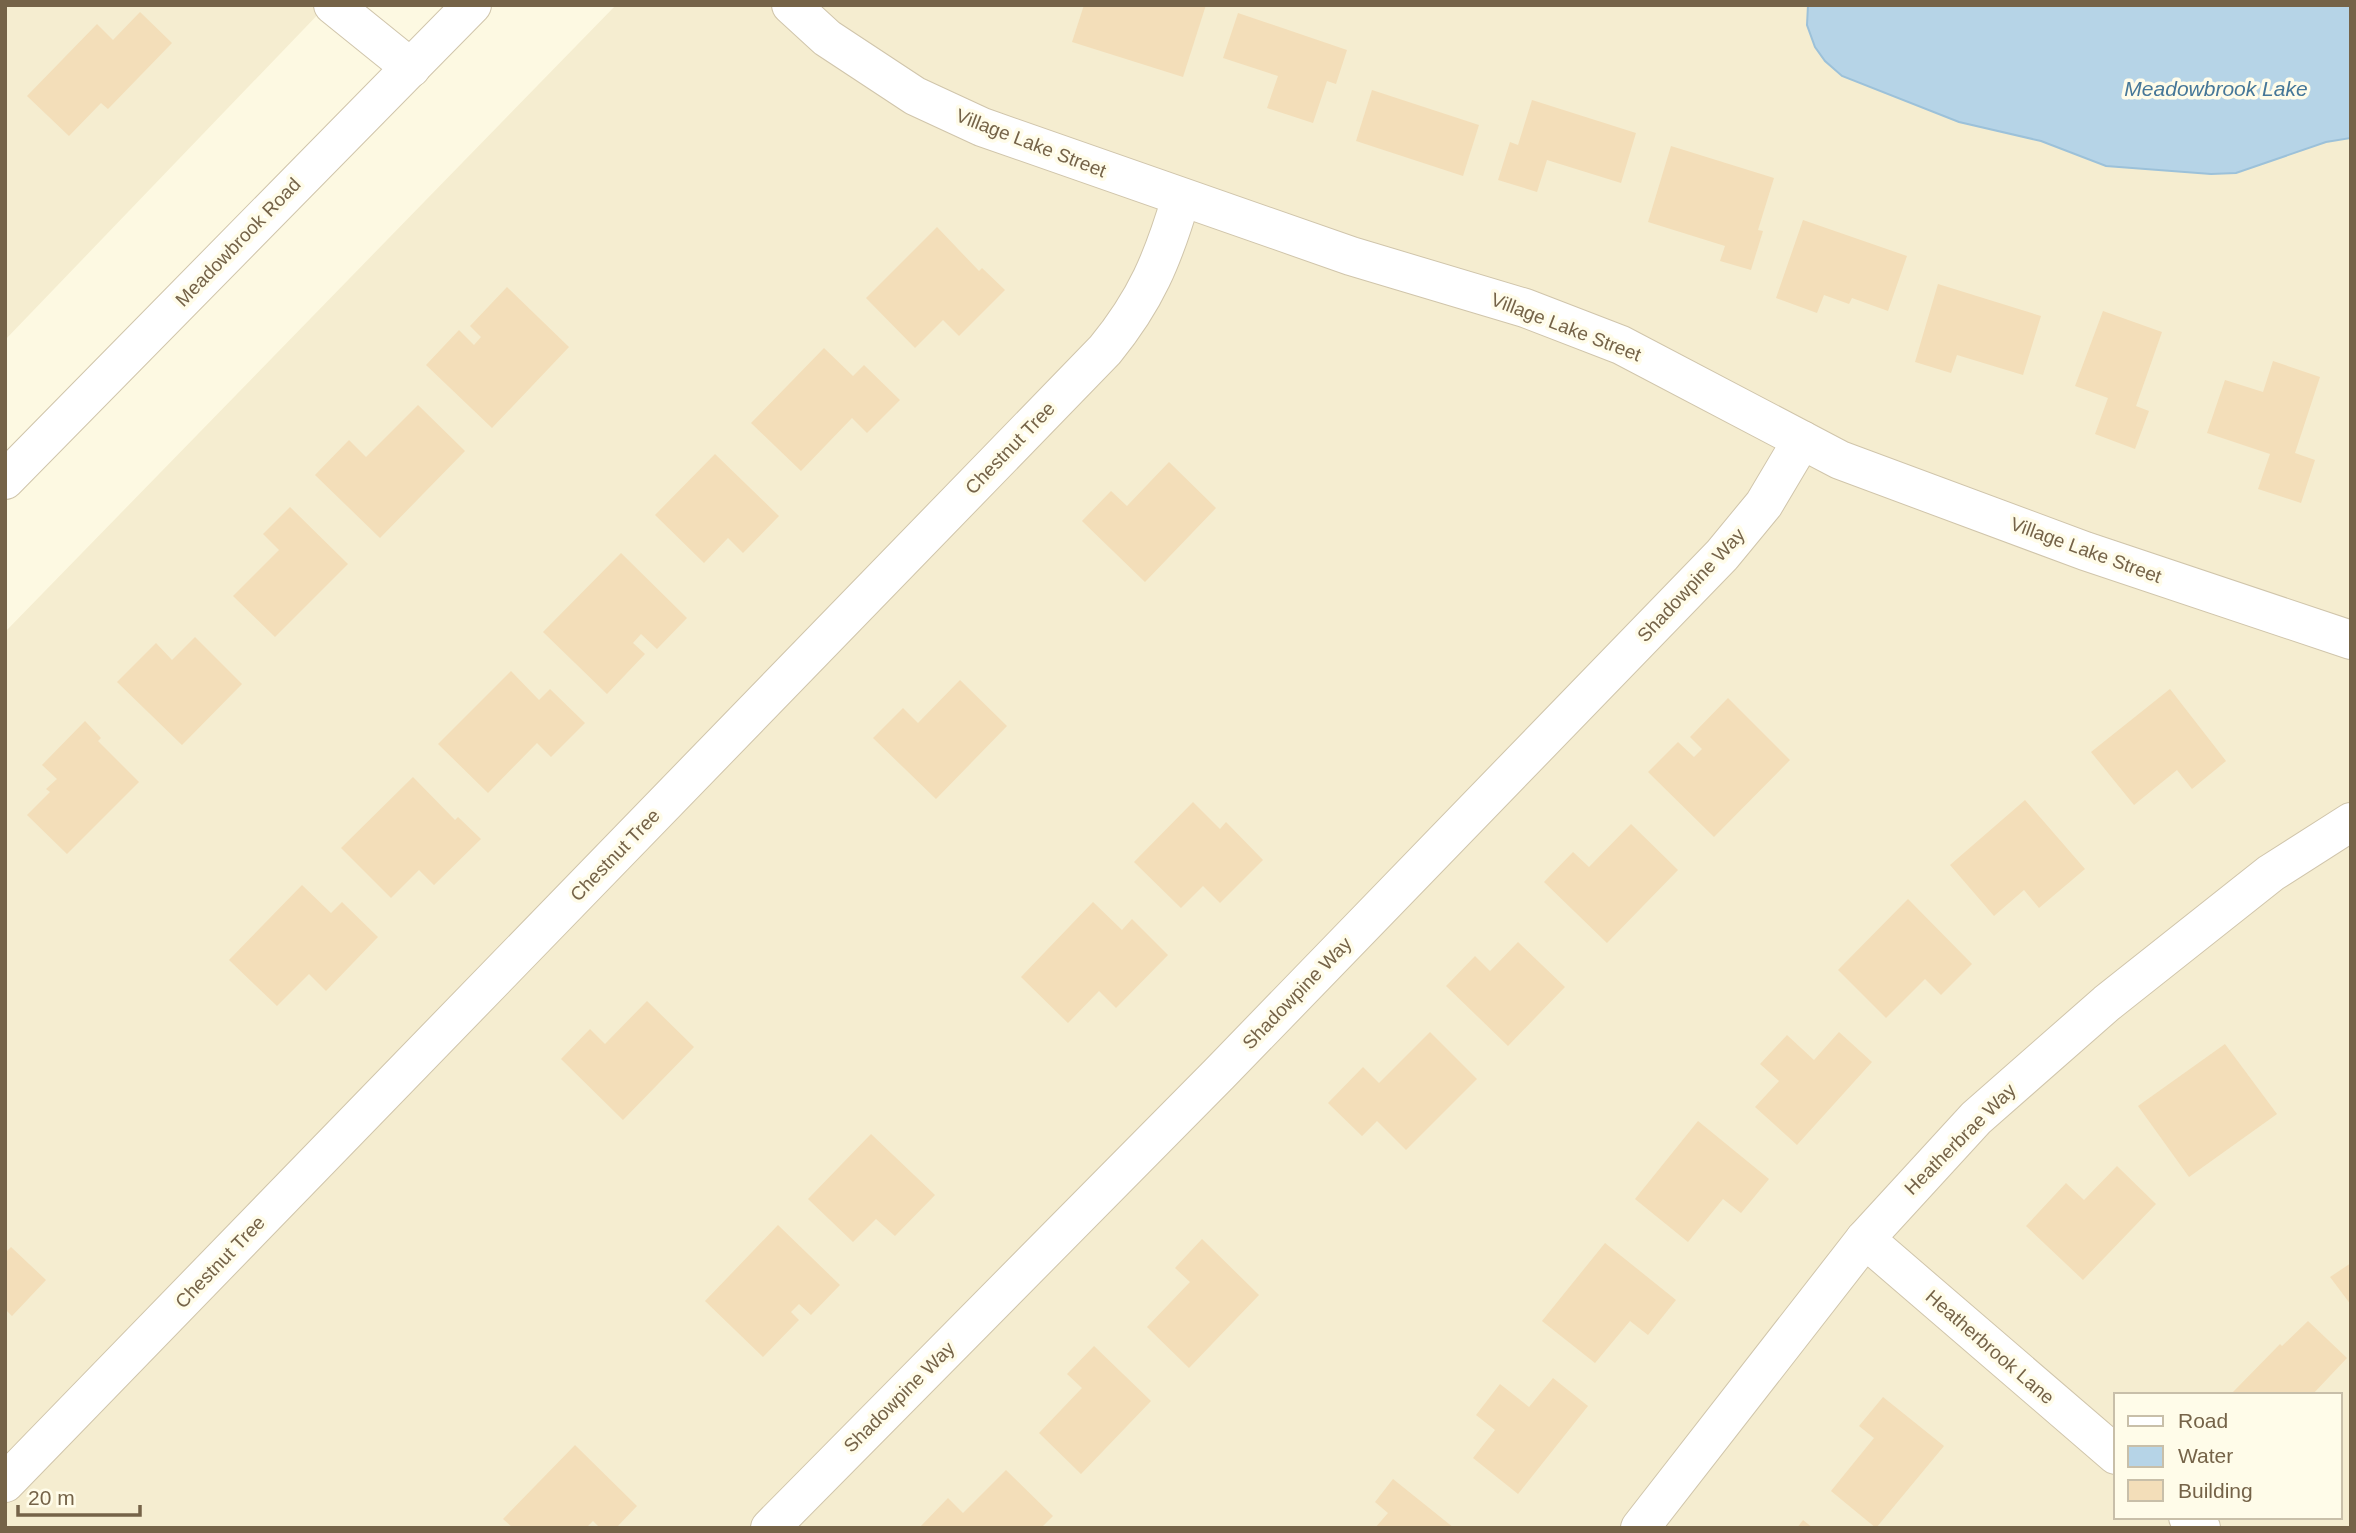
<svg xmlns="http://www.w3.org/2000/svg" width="2356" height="1533" font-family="Helvetica,sans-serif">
<rect width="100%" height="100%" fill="#fdf9e2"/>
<g fill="#f5edd0" fill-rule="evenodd">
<polygon points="5,5 327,5 5,340"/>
<path d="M616 5H2351V1528H5V632ZM2116 1395H2340V1517H2116Z"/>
</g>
<polygon fill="#b6d4e7" stroke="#9cc1d9" stroke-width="2" points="1808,5 2351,5 2351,138 2326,142 2236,173 2211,174 2106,166 2041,141 1959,122 1842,76 1825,61 1815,47 1807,25"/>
<g fill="#f3deb9">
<polygon points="1084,5 1206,5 1183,77 1072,42"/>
<polygon points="140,12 172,43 108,109 101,103 69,136 27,96 97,24 113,40"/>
<polygon points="1238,13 1347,50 1336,84 1327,81 1313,123 1267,108 1278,76 1223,58"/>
<polygon points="1372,90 1479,125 1463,176 1356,141"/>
<polygon points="1532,100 1636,133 1621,183 1547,160 1537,192 1498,180 1510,142 1518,145"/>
<polygon points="1671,146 1774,178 1758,230 1763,231 1751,270 1720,261 1725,246 1648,222"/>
<polygon points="1803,220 1907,256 1888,311 1852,298 1849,304 1824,295 1817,313 1776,298"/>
<polygon points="937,227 979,271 982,268 1005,290 959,336 943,320 915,348 866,298"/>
<polygon points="1938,284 2041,316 2023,375 1957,355 1951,373 1915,362"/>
<polygon points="507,287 569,347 492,428 426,365 459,330 474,345 481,337 470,326"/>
<polygon points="2103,311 2162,332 2136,406 2149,411 2135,449 2095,434 2108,398 2075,386"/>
<polygon points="824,348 853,376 864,365 900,400 867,433 852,418 801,471 751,423"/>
<polygon points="2273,361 2320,377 2295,453 2315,460 2301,503 2258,489 2270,454 2207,433 2225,380 2263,392"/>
<polygon points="418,405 465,451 380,538 315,475 349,440 366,457"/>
<polygon points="715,454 779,516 743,553 728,538 704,563 655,515"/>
<polygon points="1169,462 1216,508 1145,582 1082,521 1111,491 1127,506"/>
<polygon points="290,507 348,564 275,637 233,596 279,550 263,534"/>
<polygon points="621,553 687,618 657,649 641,634 633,643 645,654 607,694 543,632"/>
<polygon points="195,637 242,684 182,745 117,682 156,643 172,660"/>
<polygon points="511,671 539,700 550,689 585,723 551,757 537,743 488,793 438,744"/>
<polygon points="960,680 1007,726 936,799 873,738 903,708 918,723"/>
<polygon points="2170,689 2226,761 2192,789 2177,770 2134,805 2091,752"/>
<polygon points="1728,698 1790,760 1714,837 1648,772 1678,742 1694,757 1702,749 1690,737"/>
<polygon points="85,721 101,738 98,741 139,782 67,854 27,815 50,792 46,789 57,779 42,765"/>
<polygon points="413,777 455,820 458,817 481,839 434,885 419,870 391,898 341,848"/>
<polygon points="2025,800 2085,869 2039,908 2024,890 1994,916 1950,865"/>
<polygon points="1193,802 1220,829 1226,822 1263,860 1220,903 1203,886 1181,908 1134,862"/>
<polygon points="1631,824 1678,870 1607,943 1544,882 1573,852 1589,867"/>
<polygon points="302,885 331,913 342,902 378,937 326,991 309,974 277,1006 229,960"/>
<polygon points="1908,899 1972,964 1941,995 1925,979 1886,1018 1838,970"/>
<polygon points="1093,902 1122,930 1132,919 1168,955 1116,1008 1099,991 1068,1023 1021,977"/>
<polygon points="1518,942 1565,987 1508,1046 1446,986 1475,956 1490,971"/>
<polygon points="647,1001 694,1047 623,1120 561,1059 590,1029 605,1044"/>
<polygon points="1430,1032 1477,1079 1406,1150 1377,1121 1362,1136 1328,1103 1363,1067 1379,1083"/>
<polygon points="1839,1032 1872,1062 1797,1145 1755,1107 1779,1081 1760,1064 1787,1035 1814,1060"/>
<polygon points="2225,1044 2277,1114 2189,1177 2138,1106"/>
<polygon points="1698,1121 1769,1179 1741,1213 1723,1199 1688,1242 1635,1199"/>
<polygon points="871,1134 935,1195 895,1236 876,1219 853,1242 808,1199"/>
<polygon points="2117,1166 2156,1204 2083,1280 2026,1226 2066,1183 2084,1200"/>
<polygon points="778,1225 840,1285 811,1315 799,1304 791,1312 799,1320 763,1357 705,1301"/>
<polygon points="1202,1239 1259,1295 1189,1368 1147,1327 1190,1282 1175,1268"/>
<polygon points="1605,1243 1676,1300 1648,1335 1630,1321 1595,1363 1542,1321"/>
<polygon points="11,1247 46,1280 12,1316 5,1309 5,1249 7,1251"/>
<polygon points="2351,1263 2351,1305 2330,1277"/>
<polygon points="2308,1321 2347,1358 2312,1395 2232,1393 2280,1344 2282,1346"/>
<polygon points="1094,1346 1151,1401 1081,1474 1039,1433 1082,1388 1067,1374"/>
<polygon points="1553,1378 1588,1406 1518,1494 1473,1458 1495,1430 1476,1415 1500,1384 1529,1407"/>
<polygon points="1883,1397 1944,1446 1876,1528 1831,1491 1874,1438 1859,1426"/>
<polygon points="575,1445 637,1506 616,1528 600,1528 593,1521 586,1528 513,1528 503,1519"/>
<polygon points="1006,1470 1053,1516 1041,1528 919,1528 948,1498 963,1513"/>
<polygon points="1393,1479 1454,1528 1375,1528 1388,1513 1375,1502"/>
<polygon points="1803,1520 1813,1528 1797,1528"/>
</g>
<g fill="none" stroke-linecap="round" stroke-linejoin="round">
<g stroke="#d0c5ab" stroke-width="40">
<g id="minor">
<polyline points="333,5 411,68"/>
<polyline points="791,5 827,38 915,96 982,127 1351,256 1525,308 1621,345 1840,460 2085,551 2351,640"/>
<polyline points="5,480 472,5"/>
<polyline points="1865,1239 2116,1455"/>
<path d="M5 1483 1105 350C1146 300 1163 259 1181 198"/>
<polyline points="2188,1517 2201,1528"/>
<polyline points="770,1528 1219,1074 1722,555 1764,504 1802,440"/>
<polyline points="1640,1528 1865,1239 1976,1118 2107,1003 2271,873 2351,822"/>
</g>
</g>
<use href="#minor" stroke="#fff" stroke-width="38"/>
</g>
<g text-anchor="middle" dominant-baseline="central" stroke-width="7" stroke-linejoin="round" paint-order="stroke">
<g font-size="19" fill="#756348" stroke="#fffce9">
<text transform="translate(1031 143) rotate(21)">Village Lake Street</text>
<text transform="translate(238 242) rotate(-46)">Meadowbrook Road</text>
<text transform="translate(1566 327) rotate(21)">Village Lake Street</text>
<text transform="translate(1010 448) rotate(-46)">Chestnut Tree</text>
<text transform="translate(2086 550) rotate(20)">Village Lake Street</text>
<text transform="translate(1691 585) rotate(-47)">Shadowpine Way</text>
<text transform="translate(615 855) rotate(-46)">Chestnut Tree</text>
<text transform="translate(1297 993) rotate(-46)">Shadowpine Way</text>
<text transform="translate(1960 1139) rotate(-45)">Heatherbrae Way</text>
<text transform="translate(220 1262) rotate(-46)">Chestnut Tree</text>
<text transform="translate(1990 1347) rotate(41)">Heatherbrook Lane</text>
<text transform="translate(899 1397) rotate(-45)">Shadowpine Way</text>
</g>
<g font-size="21" font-style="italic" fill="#467798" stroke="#fffce9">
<text x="2216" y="88">Meadowbrook Lake</text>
</g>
</g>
<rect width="2356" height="1533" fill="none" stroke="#756348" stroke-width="14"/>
<rect x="2114" y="1393" width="228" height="126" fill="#fffce9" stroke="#c8bfa9" stroke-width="2"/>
<rect x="2128" y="1416" width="35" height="10" fill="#ffffff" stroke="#c8bfa9" stroke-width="2"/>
<text x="2178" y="1428" font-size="21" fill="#756348">Road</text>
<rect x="2128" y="1446" width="35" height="21" fill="#b6d4e7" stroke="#c8bfa9" stroke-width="2"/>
<text x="2178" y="1463" font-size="21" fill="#756348">Water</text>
<rect x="2128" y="1480" width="35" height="21" fill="#f3deb9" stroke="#c8bfa9" stroke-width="2"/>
<text x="2178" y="1498" font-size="21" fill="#756348">Building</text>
<path d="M18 1505v10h122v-10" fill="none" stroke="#756348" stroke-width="3.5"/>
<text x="28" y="1505" font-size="21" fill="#756348" stroke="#fffce9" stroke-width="5" paint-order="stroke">20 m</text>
</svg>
